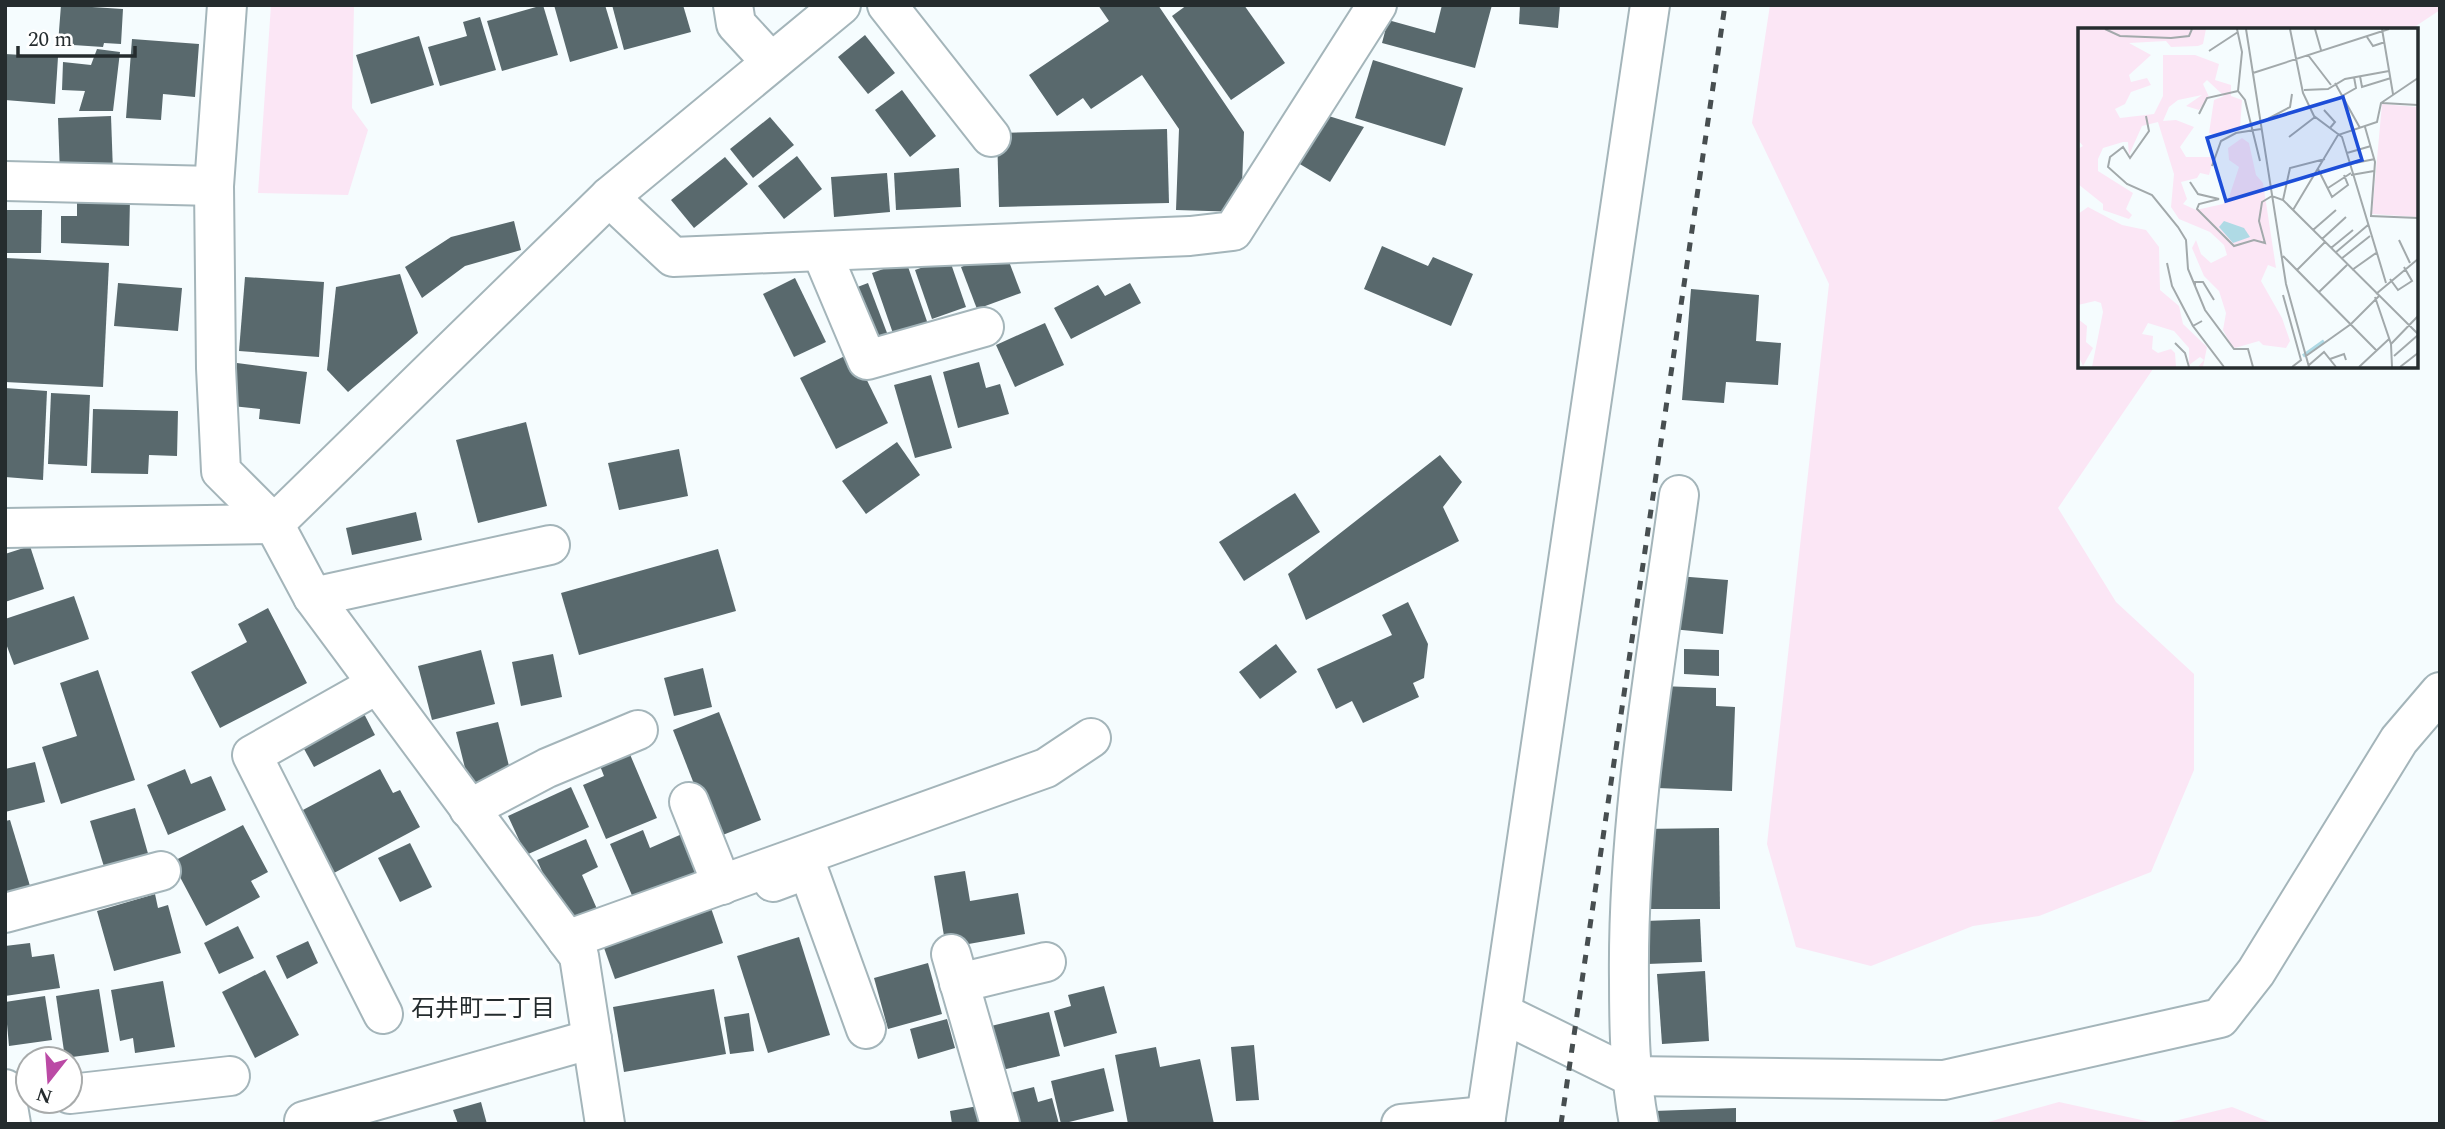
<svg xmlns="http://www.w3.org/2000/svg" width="2445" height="1129" font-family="Spectral,'Noto Sans JP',serif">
<rect width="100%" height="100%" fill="#f5fcfe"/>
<g fill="#fbe6f5">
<polygon points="271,5 354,5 352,108 368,130 348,195 258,193"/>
<polygon points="1770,5 2440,5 2440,10 2410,30 2079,30 2079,366 2155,366 2058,508 2116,602 2194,674 2194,770 2151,872 2039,916 1973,926 1871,966 1796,947 1767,844 1829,284 1752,123"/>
<polygon points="2059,1102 2160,1124 1981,1124"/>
<polygon points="2232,1107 2275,1124 2162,1124"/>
</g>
<g fill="#59696d">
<polygon points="61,5 123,9 121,44 104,43 103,47 58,44"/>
<polygon points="543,5 558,55 502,71 487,21"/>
<polygon points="554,5 605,5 618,48 570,62"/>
<polygon points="612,5 683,5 691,32 624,50"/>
<polygon points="1098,5 1158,5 1244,132 1241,212 1176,210 1179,129 1142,75 1091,109 1083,98 1057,116 1029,75 1109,21"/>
<polygon points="1187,5 1244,5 1285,63 1231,100 1172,16"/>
<polygon points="1442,5 1492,5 1475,68 1382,43 1388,20 1435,33"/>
<polygon points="1520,5 1560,5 1558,28 1519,24"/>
<polygon points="480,17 496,70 440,86 428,47 467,36 463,22"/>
<polygon points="865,35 895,73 868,94 838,57"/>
<polygon points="419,36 434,85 371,104 356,55"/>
<polygon points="132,39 199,44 195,97 163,94 161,120 126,118"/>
<polygon points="97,49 120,52 113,111 79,111 85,91 62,90 63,62 91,65"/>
<polygon points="5,54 58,57 55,104 5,100"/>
<polygon points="1373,60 1463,88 1445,146 1355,118"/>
<polygon points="902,90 936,136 910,157 875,110"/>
<polygon points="1319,113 1364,127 1330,182 1288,157"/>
<polygon points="111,116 113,172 60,174 58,118"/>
<polygon points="770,117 794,145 753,178 730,149"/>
<polygon points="1167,129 1169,203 999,207 997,133"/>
<polygon points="797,156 822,189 784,219 758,186"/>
<polygon points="725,157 748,184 694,228 671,200"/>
<polygon points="959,168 961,207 896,210 894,173"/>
<polygon points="887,173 890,212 834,217 831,177"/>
<polygon points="77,197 130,198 129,246 61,243 61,216 77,216"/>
<polygon points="5,210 42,210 41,253 5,253"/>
<polygon points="514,221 521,250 465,266 422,298 405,267 451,237"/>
<polygon points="1382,246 1428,266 1433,257 1473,274 1451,326 1364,289"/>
<polygon points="1005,251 1021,293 977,309 961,267"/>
<polygon points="6,258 109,263 103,387 5,382"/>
<polygon points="949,258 966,307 932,319 915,270"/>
<polygon points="906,261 930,330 896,342 872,273"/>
<polygon points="400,274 418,333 348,392 327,370 336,287"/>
<polygon points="245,277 324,282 319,357 239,351"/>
<polygon points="795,278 826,342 794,357 763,294"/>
<polygon points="118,283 182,288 178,331 114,326"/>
<polygon points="868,283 892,346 871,354 847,291"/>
<polygon points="1130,283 1141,303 1071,339 1054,308 1098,285 1105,296"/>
<polygon points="1691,289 1759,295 1756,341 1781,343 1778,385 1726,382 1724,403 1682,400"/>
<polygon points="1045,323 1064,365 1015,387 996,345"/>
<polygon points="853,352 888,423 836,449 800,378"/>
<polygon points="979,362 986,388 1000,384 1009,414 958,428 943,372"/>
<polygon points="237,363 307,372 300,424 259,419 260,409 232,406"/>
<polygon points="931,375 952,448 915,458 894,385"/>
<polygon points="5,388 47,391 43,480 5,477"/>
<polygon points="51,393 90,395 87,466 48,464"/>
<polygon points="93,409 178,411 177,456 149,455 148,474 91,473"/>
<polygon points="526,422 547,506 478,523 456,440"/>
<polygon points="897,442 920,475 866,514 842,481"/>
<polygon points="679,449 688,496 619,510 608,463"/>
<polygon points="1440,455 1462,482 1443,507 1459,541 1306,620 1288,574"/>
<polygon points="1295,493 1320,532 1244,581 1219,542"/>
<polygon points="416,512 422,540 352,555 346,528"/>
<polygon points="30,546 44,589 5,602 5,554"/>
<polygon points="718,549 736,611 579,655 561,593"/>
<polygon points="1677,576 1728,580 1723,634 1672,629"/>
<polygon points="74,596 89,639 14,665 5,641 5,619"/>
<polygon points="1408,602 1428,644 1424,678 1413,683 1419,697 1363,723 1352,701 1336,709 1317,669 1392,635 1382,615"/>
<polygon points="268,608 307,683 220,728 191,672 247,642 238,624"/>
<polygon points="1276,644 1297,672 1260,699 1239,672"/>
<polygon points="1684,649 1719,650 1719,676 1684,674"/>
<polygon points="481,650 495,704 432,720 418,666"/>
<polygon points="553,654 562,697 521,706 512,662"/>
<polygon points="703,668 712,707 674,716 664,678"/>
<polygon points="98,670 135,780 61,804 42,747 77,736 60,683"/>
<polygon points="1660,686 1716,688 1716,706 1735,707 1732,791 1657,788"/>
<polygon points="360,706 375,735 314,767 298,738"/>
<polygon points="719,712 761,820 715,838 673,730"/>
<polygon points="498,722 511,774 469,784 456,732"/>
<polygon points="626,745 657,818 606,839 583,785 604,776 597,758"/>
<polygon points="35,762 45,802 5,812 5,769"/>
<polygon points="185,769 191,784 211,776 226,810 168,835 147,785"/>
<polygon points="380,769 393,793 400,790 420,827 334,873 301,811"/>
<polygon points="571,787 589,827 526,855 508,816"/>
<polygon points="135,808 149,857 105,870 90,821"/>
<polygon points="10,820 30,886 5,893 5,821"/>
<polygon points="243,825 268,872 251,881 260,897 206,926 172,862"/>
<polygon points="1719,828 1720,909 1641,909 1640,829"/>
<polygon points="643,830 650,848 682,834 701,880 637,907 610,844"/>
<polygon points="586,839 598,867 582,875 601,918 569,932 537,860"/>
<polygon points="410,843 432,887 400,902 378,858"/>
<polygon points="965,871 970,901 1018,893 1025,934 946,948 934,876"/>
<polygon points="155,894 158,908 168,905 181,953 114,971 97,911"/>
<polygon points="711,908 723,943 615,979 603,945"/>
<polygon points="1700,919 1702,962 1647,964 1645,921"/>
<polygon points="238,926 254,958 219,974 204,943"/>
<polygon points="799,937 830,1035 768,1053 737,956"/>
<polygon points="308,941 318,963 287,979 276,956"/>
<polygon points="30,943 32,957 54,954 60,988 5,996 5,946"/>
<polygon points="928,963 942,1014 888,1029 874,978"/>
<polygon points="265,970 299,1035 255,1058 222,992"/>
<polygon points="1705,971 1709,1041 1662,1044 1657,974"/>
<polygon points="163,981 175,1047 135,1053 133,1038 120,1041 111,990"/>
<polygon points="1104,986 1117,1033 1064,1047 1054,1011 1071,1006 1068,995"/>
<polygon points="99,989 109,1052 65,1058 56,996"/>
<polygon points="714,989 726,1054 624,1072 613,1007"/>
<polygon points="45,996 52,1040 9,1046 5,1002"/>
<polygon points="1049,1012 1060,1056 1002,1070 991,1026"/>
<polygon points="749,1013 754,1051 730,1054 724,1017"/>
<polygon points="947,1019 955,1048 918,1059 910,1029"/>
<polygon points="1254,1045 1259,1100 1236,1101 1231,1047"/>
<polygon points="1156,1047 1160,1067 1200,1059 1214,1124 1128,1124 1115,1055"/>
<polygon points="1104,1068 1114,1111 1061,1124 1051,1081"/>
<polygon points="1034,1087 1038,1102 1052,1098 1059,1124 1010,1124 1002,1095"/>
<polygon points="481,1102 487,1124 458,1124 453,1110"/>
<polygon points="978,1106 982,1124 952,1124 950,1111"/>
<polygon points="1736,1108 1736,1124 1654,1124 1654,1111"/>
</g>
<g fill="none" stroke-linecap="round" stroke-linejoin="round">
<g stroke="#a4b5ba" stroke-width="42">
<g id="minor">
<polyline points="227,5 214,186 216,368 221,471 274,524 313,597 579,956 605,1124"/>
<polyline points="733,5 736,24 771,62"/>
<polyline points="887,5 991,137"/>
<polyline points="5,181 214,186"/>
<polyline points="609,197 673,257 1190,236 1233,231 1377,5"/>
<polyline points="821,251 867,360 984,327"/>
<polyline points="5,528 274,524 609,197 841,5"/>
<polyline points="313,597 550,545"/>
<polyline points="376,685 252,755 383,1014"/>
<polyline points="689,802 722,885"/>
<polyline points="469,809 547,768 638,730"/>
<polyline points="773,882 808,869 866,1029"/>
<polyline points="5,913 161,871"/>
<polyline points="567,940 1046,768 1091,738"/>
<polyline points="951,954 1000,1124"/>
<polyline points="959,983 1046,962"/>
<polyline points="1502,1013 1630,1076 1944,1080 2220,1018 2256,972 2399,740 2440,692"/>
<polyline points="5,1089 11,1124"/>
<polyline points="70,1094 230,1076"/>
<polyline points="304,1121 592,1039"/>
<polyline points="1401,1124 1486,1116"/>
<path d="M1639 1124C1630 1076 1629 1030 1629 981 1627 818 1657 656 1679 495"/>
</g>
</g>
<g stroke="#a4b5ba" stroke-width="42">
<polyline id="tertiary" points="1485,1124 1650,5"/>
</g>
<use href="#minor" stroke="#fff" stroke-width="38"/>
<use href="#tertiary" stroke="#fff" stroke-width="38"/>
<polyline stroke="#474e50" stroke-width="5" stroke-dasharray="9 9" stroke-linecap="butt" points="1561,1124 1725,5"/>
</g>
<g text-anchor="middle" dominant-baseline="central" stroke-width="7" stroke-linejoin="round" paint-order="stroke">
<g font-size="24" fill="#252c2e" stroke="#fff">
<text x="483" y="1009">石井町二丁目</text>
</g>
</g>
<g transform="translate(2078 28)">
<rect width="340" height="340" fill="#f5fcfe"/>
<path d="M0 1H128L125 16 120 18 93 19 88 13 51 15 73 27 51 47 53 54 69 50 73 57 53 64 47 76 37 81 42 90 76 86 85 68V27H117L141 36 137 52 153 57V68L164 72 162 101 141 108 131 105 136 72 146 68 129 52 125 56 131 69 121 82 108 78 124 67 100 72 91 79 85 93 98 92 116 99 102 119 108 129H136L131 147 122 145 119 150 103 154 109 171 105 176 118 182 145 176 151 169 161 139 151 132 150 120 164 110 171 115 178 147 185 155 198 240 190 237 183 253 204 290 212 313 208 320 185 317 181 313 157 320 153 317 145 302 148 285 141 263 126 248 114 220 118 212 123 226 133 235 149 227 146 217 132 204 101 191 93 179 96 146 80 94 64 98 51 127 50 114H45L25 120 20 131V143L55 165 48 181 54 187 51 191 25 182V176L0 156V121L5 118 0 112ZM304 76 339 79V189L294 186ZM10 179 44 197 68 202 81 219 82 262 101 278 105 296 129 319 125 339H120L126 332 122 329 111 337V320L96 303 70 295 64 306 75 308 74 321 80 325 93 321 97 325 98 339H14L25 284 23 275 17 273 0 277V186ZM0 291 9 298 8 314 15 320 5 338 0 327Z" fill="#fbe6f5"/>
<path d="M146 193 166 200 172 209 155 215 141 199Z" fill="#afdae5"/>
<path fill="none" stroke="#afdae5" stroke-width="3.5" d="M225 328 246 313"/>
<path fill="none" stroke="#a2a9ab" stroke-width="2" d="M27 1 42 8 93 10 111 8 114 1M159 1 164 24 160 63 167 72 182 133M168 1 208 256 231 339M212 1 225 65 236 88 264 109 308 255M237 1 243 22M304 1 315 66M289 9 295 18 307 14M131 23 160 4M230 27 253 57M175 45 311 1M282 48 284 59 313 50M257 55 282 100M226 62 250 61 267 51 311 43M264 68 278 60 276 49M304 75 340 77M246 82 257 94 252 100M121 86 129 70 160 63M68 88 71 103 52 130 45 119 32 129 30 139 49 156 74 167 100 199 108 212 110 241 127 282 156 321H170L175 339M182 95 212 79 214 66M287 99 297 134 293 188M211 109 237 89M269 125 293 118M272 136 297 131M134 138 143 113 158 105 183 101M240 141 254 169 270 157 266 147M273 147 296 143M112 154 120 166 141 171 121 176 119 181 156 218 176 212 187 215 181 193 184 174 194 168 205 172 340 306M250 160 273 145M205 172 212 140 247 131M215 182 260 107 299 94 303 75 340 50M292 188 340 190M235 202 258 182M244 211 268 189M321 212 332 235M253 220 275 202M257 225 290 197M205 228 299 323M263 231 292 208M89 235 94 258 115 298M219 242 247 214M274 242 298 225M312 251 320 262 334 253 326 239M117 258V254H125L136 272M241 264 269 237M298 266 340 231M205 267 223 332 214 339M297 269 313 316 314 339M124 293 115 298 146 339M97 315 107 325 111 339M313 316 340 288M228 328 273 296 302 267M316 328 340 307M252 331 266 326 268 332M231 337 246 324 258 339M281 339 311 311M322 339 340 325"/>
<path fill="#1d4ed8" fill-opacity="0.15" stroke="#1d4ed8" stroke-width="3.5" d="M265 69 284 132 148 173 129 110Z"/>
<rect width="340" height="340" fill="none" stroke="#252c2e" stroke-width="3.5"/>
</g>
<rect width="2445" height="1129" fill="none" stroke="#252c2e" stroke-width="14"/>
<g transform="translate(49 1080) rotate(197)"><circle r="33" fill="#ffffff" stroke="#a8abab" stroke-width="2"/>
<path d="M0-5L12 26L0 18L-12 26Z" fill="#bb4aa5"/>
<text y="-10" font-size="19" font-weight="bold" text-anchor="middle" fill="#252c2e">N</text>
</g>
<path d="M18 46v10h117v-10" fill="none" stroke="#252c2e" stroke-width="3.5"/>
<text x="28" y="46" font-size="21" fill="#252c2e" stroke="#ffffff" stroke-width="5" paint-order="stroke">20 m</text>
</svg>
